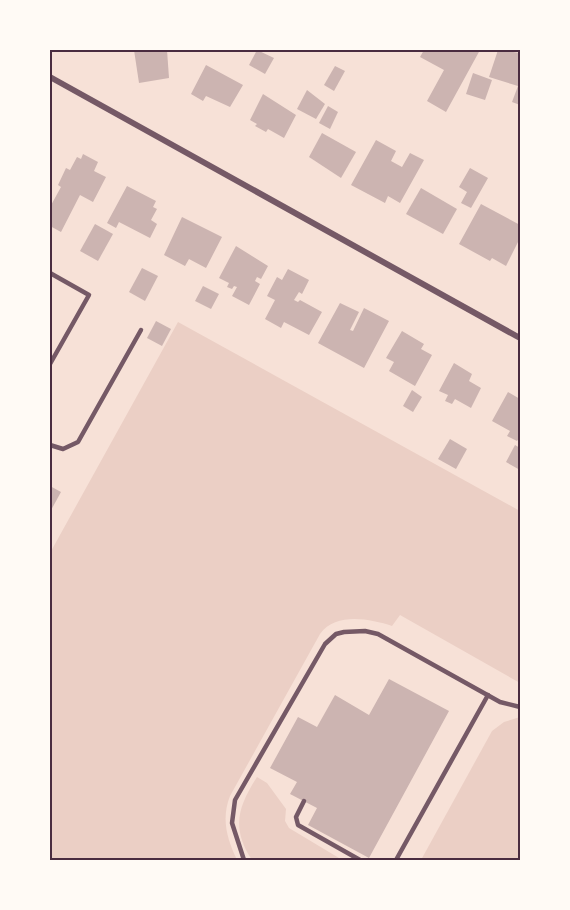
<svg xmlns="http://www.w3.org/2000/svg" width="570" height="910" font-family="Rubik,sans-serif">
<rect width="100%" height="100%" fill="#f7e1d7"/>
<g fill="#ebcfc5">
<path d="M178 322 520 511V683L400 615 392 626C370 619 336 612 320 634L230 796C221 819 227 839 237 860H50V553Z"/>
<polygon points="520,717 520,860 421,860 492,731 504,722"/>
<path d="M257 777 267 783 286 809 285 821 289 828 339 858 338 860H252C231 828 238 807 257 777Z"/>
</g>
<g fill="#ccb4b1">
<polygon points="134,50 167,50 169,78 139,83"/>
<polygon points="257,50 274,58 265,74 249,65"/>
<polygon points="424,50 480,50 446,112 427,101 444,70 420,57"/>
<polygon points="498,50 520,53 520,105 512,102 518,86 489,77"/>
<polygon points="206,65 243,85 230,107 206,96 203,101 191,94"/>
<polygon points="335,66 345,71 334,91 324,85"/>
<polygon points="473,73 492,80 485,100 466,94"/>
<polygon points="307,90 325,104 316,119 297,109"/>
<polygon points="263,94 296,115 284,138 268,129 266,132 255,126 257,124 250,120"/>
<polygon points="328,106 338,112 330,129 319,123"/>
<polygon points="322,133 356,152 341,178 309,157"/>
<polygon points="376,140 396,151 391,161 402,167 410,153 424,160 400,203 388,196 385,203 351,185"/>
<polygon points="83,154 98,162 94,171 106,177 93,202 80,195 61,232 50,226 50,207 61,187 58,185 66,168 70,170 77,157 81,159"/>
<polygon points="470,168 488,178 471,208 461,203 467,192 459,187"/>
<polygon points="127,186 156,201 153,207 157,209 151,220 157,224 150,238 119,222 116,228 107,223"/>
<polygon points="421,188 457,209 443,234 406,214"/>
<polygon points="481,204 520,225 520,238 506,266 492,258 490,261 459,244"/>
<polygon points="182,217 222,237 206,268 189,259 185,266 164,255"/>
<polygon points="95,224 113,234 98,261 80,251"/>
<polygon points="236,246 268,266 261,279 257,277 255,281 260,284 249,305 232,296 237,287 234,286 232,289 227,287 229,283 219,278"/>
<polygon points="142,268 158,276 145,301 129,292"/>
<polygon points="288,269 309,280 302,294 299,292 294,300 298,302 300,300 322,312 309,335 284,322 281,328 265,319 275,300 267,296 277,277 282,280"/>
<polygon points="203,286 219,294 211,309 195,301"/>
<polygon points="340,303 359,312 350,330 353,331 364,308 389,321 364,368 318,343"/>
<polygon points="156,321 171,329 162,346 147,338"/>
<polygon points="402,331 424,344 421,349 432,355 415,386 389,371 394,362 386,358"/>
<polygon points="454,363 472,374 469,381 481,388 471,408 455,399 452,404 445,401 448,395 439,391"/>
<polygon points="412,390 422,397 413,412 403,406"/>
<polygon points="508,392 520,399 520,437 517,441 507,436 510,431 492,421"/>
<polygon points="450,439 467,449 456,469 438,459"/>
<polygon points="515,445 520,448 520,470 506,462"/>
<polygon points="50,486 61,492 50,512"/>
<polygon points="389,679 449,711 369,858 308,825 317,808 290,794 297,782 270,768 298,717 317,727 335,695 369,715"/>
</g>
<g fill="none" stroke-linecap="round" stroke-linejoin="round">
<g stroke="#755966" stroke-width="4.5">
<polyline points="50,273 89,295 50,364"/>
<polyline points="50,445 63,449 78,442 141,330"/>
<polyline points="304,801 296,817 298,825 360,860"/>
<polyline points="244,860 232,823 235,800 325,644 336,634 344,632 365,631 378,634 500,702 520,707"/>
<polyline points="396,860 488,695"/>
</g>
<polyline stroke="#755966" stroke-width="6" points="50,77 520,338"/>
</g>
<rect width="570" height="910" fill="none" stroke="#fffaf5" stroke-width="102"/>
<rect x="51" y="51" width="468" height="808" fill="none" stroke="#4a2c40" stroke-width="2"/>
</svg>
